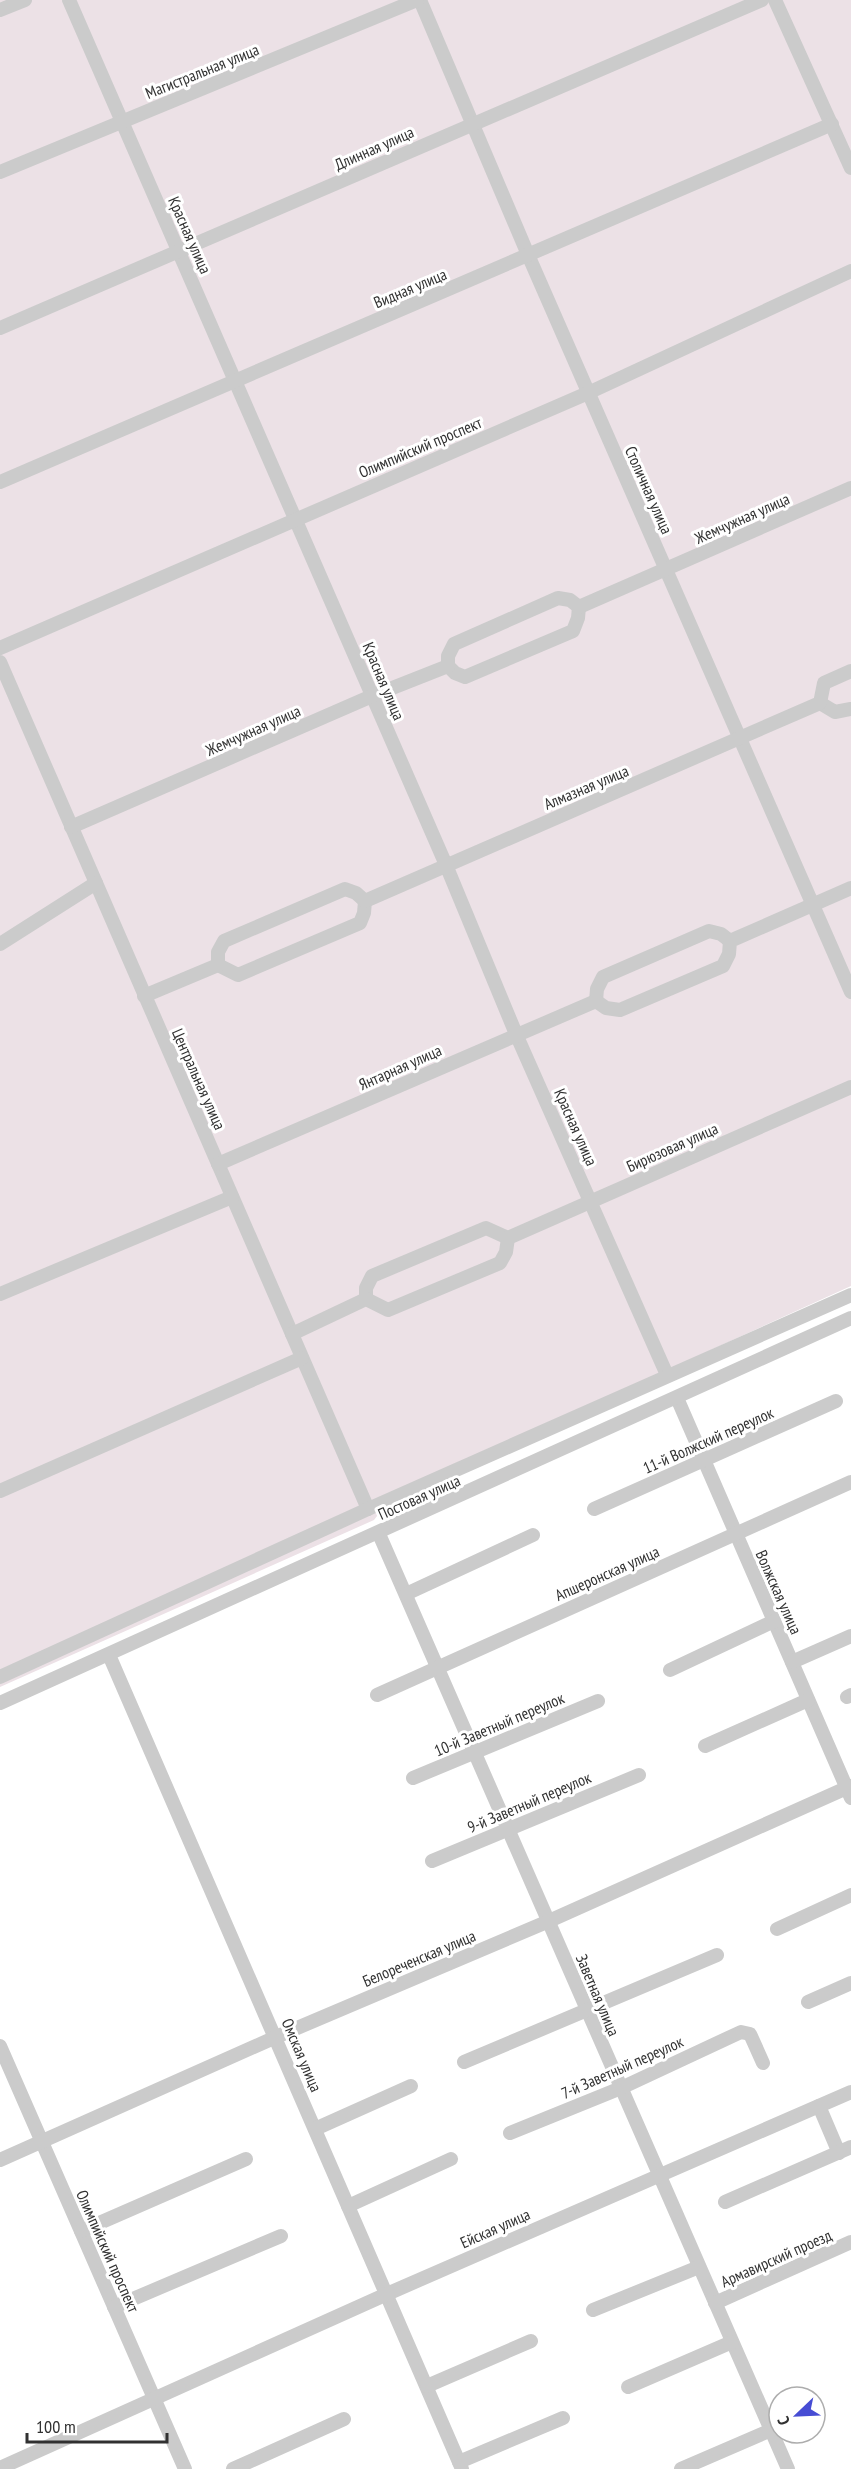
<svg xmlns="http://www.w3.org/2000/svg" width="851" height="2469" font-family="'PT Sans Narrow',sans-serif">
<rect width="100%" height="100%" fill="#fff"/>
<polygon fill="#ece1e6" points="0,0 851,0 851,1286 393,1495 374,1520 0,1687"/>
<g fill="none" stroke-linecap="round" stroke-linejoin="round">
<g stroke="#cbcbcb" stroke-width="14">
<polyline points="69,0 446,865 516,1034 667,1375"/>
<polyline points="420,0 529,257 851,992"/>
<polyline points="775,0 851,168"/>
<polyline points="0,10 25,0"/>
<polyline points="0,172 417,0"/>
<polyline points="0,328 762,0"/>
<polyline points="0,482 832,124"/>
<polyline points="0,648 588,393 851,271"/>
<polyline points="0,662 368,1509"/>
<polyline points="448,666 455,673 465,677 573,631 578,618 579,607"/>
<polyline points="820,703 835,712 851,709"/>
<polyline points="71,827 372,696 448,666 448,656 454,644 558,598 570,600 579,607 851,488"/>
<polyline points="0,944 96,883"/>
<polyline points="218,965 238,975 360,923 364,913 365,901"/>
<polyline points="144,996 218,965 218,952 224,941 345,889 356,893 365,901 820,703 824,683 851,671"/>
<polyline points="596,1001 597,989 603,977 709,931 721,934 730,941"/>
<polyline points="218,1164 596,1001 606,1008 620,1010 723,966 729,954 730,941 851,888"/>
<polyline points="0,1294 232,1197"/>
<polyline points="366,1299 366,1288 372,1276 486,1228 508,1238"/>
<polyline points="292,1334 366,1299 388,1310 500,1263 506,1252 508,1238 851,1087"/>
<polyline points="677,1398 851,1798"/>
<polyline points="0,1491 302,1358"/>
<polyline points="594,1509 836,1401"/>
<polyline points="379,1534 788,2469"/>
<polyline points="406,1594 533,1535"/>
<polyline points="109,1655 462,2469"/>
<polyline points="792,1662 851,1636"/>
<polyline points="670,1670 774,1621"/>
<polyline points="0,1677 368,1509 851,1295"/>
<polyline points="377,1695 851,1482"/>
<polyline points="847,1697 851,1695"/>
<polyline points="0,1703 851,1318"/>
<polyline points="705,1746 808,1700"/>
<polyline points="413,1778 598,1701"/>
<polyline points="432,1861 639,1775"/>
<polyline points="777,1929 851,1895"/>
<polyline points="808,2002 851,1983"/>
<polyline points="0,2046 185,2469"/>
<polyline points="464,2062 717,1955"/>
<polyline points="819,2106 839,2153"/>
<polyline points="315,2129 411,2086"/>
<polyline points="510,2133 621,2088 741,2032 750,2034 763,2063"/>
<polyline points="0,2160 276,2037 549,1921 851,1786"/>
<polyline points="725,2202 851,2147"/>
<polyline points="348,2206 451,2159"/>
<polyline points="81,2231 246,2159"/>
<polyline points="715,2303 851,2242"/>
<polyline points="114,2307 281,2236"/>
<polyline points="593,2310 699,2267"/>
<polyline points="427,2386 531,2341"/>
<polyline points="628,2387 732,2342"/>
<polyline points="459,2462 563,2418"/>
<polyline points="0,2468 387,2294 851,2092"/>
<polyline points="233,2469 344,2419"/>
<polyline points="681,2469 771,2430"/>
</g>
</g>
<g text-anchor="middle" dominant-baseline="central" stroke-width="6" stroke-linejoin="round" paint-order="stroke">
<g font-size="16" fill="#313131" stroke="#fff">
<text transform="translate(202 71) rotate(-22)">Магистральная улица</text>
<text transform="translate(374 148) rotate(-24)">Длинная улица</text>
<text transform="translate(190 235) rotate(66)">Красная улица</text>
<text transform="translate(410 288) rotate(-23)">Видная улица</text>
<text transform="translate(420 447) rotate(-23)">Олимпийский проспект</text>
<text transform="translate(649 490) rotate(66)">Столичная улица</text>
<text transform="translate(742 518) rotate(-24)">Жемчужная улица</text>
<text transform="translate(384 681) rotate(67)">Красная улица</text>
<text transform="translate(253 730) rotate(-24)">Жемчужная улица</text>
<text transform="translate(586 787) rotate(-23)">Алмазная улица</text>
<text transform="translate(400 1067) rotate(-24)">Янтарная улица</text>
<text transform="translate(199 1079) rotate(66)">Центральная улица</text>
<text transform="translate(576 1127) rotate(66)">Красная улица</text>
<text transform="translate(672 1147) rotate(-24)">Бирюзовая улица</text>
<text transform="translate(708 1440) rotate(-24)">11-й Волжский переулок</text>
<text transform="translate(419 1497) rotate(-24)">Постовая улица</text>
<text transform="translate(607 1573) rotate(-24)">Апшеронская улица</text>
<text transform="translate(779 1592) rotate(66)">Волжская улица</text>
<text transform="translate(499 1724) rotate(-23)">10-й Заветный переулок</text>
<text transform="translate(529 1802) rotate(-23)">9-й Заветный переулок</text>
<text transform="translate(419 1958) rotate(-23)">Белореченская улица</text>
<text transform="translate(598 1995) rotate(67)">Заветная улица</text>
<text transform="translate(302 2055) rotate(67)">Омская улица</text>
<text transform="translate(622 2067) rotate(-24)">7-й Заветный переулок</text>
<text transform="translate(495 2228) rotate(-24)">Ейская улица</text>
<text transform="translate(108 2251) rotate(66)">Олимпийский проспект</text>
<text transform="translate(776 2258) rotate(-24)">Армавирский проезд</text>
</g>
</g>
<g transform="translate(797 2415) rotate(247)"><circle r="28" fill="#ffffff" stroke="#adadad" stroke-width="1.5"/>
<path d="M0-4.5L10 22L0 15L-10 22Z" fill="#474dd4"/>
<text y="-9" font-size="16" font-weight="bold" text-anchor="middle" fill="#313131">С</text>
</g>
<path d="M27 2433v9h140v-9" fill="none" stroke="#313131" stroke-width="3"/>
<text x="36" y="2433" font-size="18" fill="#313131" stroke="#ffffff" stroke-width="4.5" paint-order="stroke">100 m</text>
</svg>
